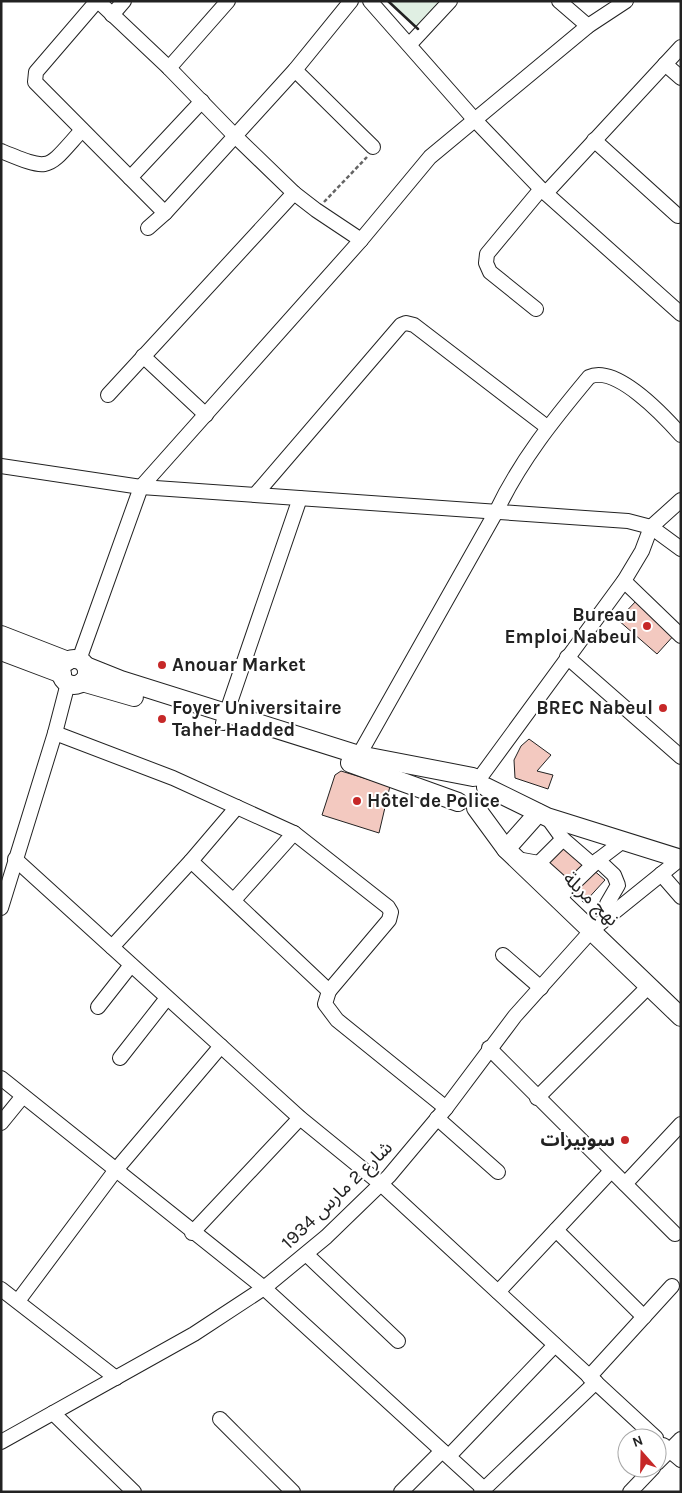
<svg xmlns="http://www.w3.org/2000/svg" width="682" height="1493" font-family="Karla,'Noto Sans Arabic',sans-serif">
<rect width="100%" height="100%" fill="#fff"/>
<polygon fill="#e0efe3" stroke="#6f6f6f" points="388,1 449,1 421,32"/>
<g fill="#f3c9c0" stroke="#222">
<polygon points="637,600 676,633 657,654 618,620"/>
<polygon points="529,739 551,755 537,771 553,775 548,789 515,778 514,760 521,746"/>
<polygon points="341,771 390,786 379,833 322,815 335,775"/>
<polygon points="562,843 584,863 564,884 542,863"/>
<polygon points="592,869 605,880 584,903 572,891"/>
</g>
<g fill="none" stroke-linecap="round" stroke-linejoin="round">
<g stroke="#222" stroke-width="16">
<g id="minor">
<polyline points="97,1 36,72 35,82 165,213"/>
<polyline points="98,1 169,68 235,136 294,193 316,210 361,240"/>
<polyline points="370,1 474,119 541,189 681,314"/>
<polyline points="559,1 588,26"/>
<polyline points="112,15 124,1"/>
<polyline points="410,44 450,1"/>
<polyline points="665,64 681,78"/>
<polyline points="169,68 228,1"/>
<polyline points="295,70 373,147"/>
<polyline points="594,140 678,216"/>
<path d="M1 151C52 172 46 170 82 130"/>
<polyline points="130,178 202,101"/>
<polyline points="546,193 681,47"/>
<polyline points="148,228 165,213 295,70 351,1"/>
<polyline points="536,309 490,272 486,263 487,254 541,189"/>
<polyline points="143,356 206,415"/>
<polyline points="108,395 294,193"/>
<polyline points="1,466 141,487 628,521 651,527 681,549"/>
<polyline points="255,495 401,325 406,323 414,325 547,427"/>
<polyline points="624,581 681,636"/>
<polyline points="567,657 681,757"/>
<polyline points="79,660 141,487 361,240 430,157 588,26 626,1"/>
<polyline points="223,723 300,498"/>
<polyline points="55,733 173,778 294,833 388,907 391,912 389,920 329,991"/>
<path d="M355 762 496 512C520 461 554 419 589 377 616 364 665 417 681 435"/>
<polyline points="479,779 624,581 642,551 651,527 681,500"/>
<polyline points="237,807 191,861 329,991 325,1004 337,1020 446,1108"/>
<polyline points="547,817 563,839 593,865"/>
<polyline points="15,859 300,1118 381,1184 656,1438"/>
<polyline points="517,859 539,863 568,889 559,899"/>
<polyline points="598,860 614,875 618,885 607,904 607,919"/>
<polyline points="539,863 563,839"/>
<polyline points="661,874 681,897"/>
<polyline points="568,889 598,860 623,841"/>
<polyline points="234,900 294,833"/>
<polyline points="1,908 55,733 68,683"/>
<polyline points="112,947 191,861"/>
<polyline points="503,955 541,988"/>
<polyline points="98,1007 131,965"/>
<polyline points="489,1048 675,1234"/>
<polyline points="120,1058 167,998"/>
<polyline points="1,1078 264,1288 484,1489"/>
<polyline points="537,1098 649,986"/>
<polyline points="437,1118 498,1172"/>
<polyline points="1,1123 23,1096"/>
<polyline points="625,1184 681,1124"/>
<polyline points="556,1230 644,1317"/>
<polyline points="192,1233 300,1118"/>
<polyline points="306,1254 398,1341"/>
<polyline points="1,1289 116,1378"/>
<polyline points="498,1292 611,1171"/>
<polyline points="18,1301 115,1171 221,1046"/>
<polyline points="589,1377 672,1286"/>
<polyline points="53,1413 134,1492"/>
<polyline points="220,1419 293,1492"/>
<polyline points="1,1442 194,1334 264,1288 326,1237 389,1176 446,1108 515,1016 592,930 680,859"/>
<polyline points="663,1445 681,1460"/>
<polyline points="449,1456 555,1345"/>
<polyline points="657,1463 681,1439"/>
<polyline points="401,1492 442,1451"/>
<polyline points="481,1492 596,1382"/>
<polyline points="630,1492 653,1468"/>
</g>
</g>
<g stroke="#222" stroke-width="20">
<g id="major">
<polyline points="1,635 68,661"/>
<polyline points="1,651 62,674"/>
<circle cx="74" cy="672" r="13"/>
<polyline points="86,666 121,680 359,755 473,777"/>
<polyline points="82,682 134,697"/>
<polyline points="350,763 458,802"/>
<polyline points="486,787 547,817 681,859"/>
<polyline points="476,808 506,849 681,1017"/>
<polyline points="506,849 538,813"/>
</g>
</g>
<polyline stroke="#646464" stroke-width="2.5" stroke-dasharray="4 2.5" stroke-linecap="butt" points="324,202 367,157"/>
<use href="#minor" stroke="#fff" stroke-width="14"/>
<use href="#major" stroke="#fff" stroke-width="18"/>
<polyline stroke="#222" stroke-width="2.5" points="388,1 418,29"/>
</g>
<g fill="#c62828" stroke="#fff" stroke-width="2">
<circle cx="647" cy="626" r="5"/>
<circle cx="162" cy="665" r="5"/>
<circle cx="663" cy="708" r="5"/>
<circle cx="162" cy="719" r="5"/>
<circle cx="357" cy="801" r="5"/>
<circle cx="625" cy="1140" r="5"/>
</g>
<g text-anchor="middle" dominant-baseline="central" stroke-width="4" stroke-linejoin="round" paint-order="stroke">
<g font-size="19" font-weight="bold" fill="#222" stroke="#fff" text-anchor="end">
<text x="637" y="615">Bureau<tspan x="637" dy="22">Emploi Nabeul</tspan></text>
<text x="172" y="665" text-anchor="start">Anouar Market</text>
<text x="172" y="708" text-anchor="start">Foyer Universitaire<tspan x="172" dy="22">Taher Hadded</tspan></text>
<text x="653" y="708">BREC Nabeul</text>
<text x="367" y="801" text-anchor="start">Hôtel de Police</text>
<text x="615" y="1140">سوبيرات</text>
</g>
<g font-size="19" fill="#222" stroke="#fff">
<text transform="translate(591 899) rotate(44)">نهج مربلة</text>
<text transform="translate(337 1195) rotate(-44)">شارع 2 مارس 1934</text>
</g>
</g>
<rect width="682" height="1493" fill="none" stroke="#222222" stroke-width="5"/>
<g transform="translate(642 1453) rotate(340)"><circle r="24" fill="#ffffff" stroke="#a7a7a7"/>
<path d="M0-4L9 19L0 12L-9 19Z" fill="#c62828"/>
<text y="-8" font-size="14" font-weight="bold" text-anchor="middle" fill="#222222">N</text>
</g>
</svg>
